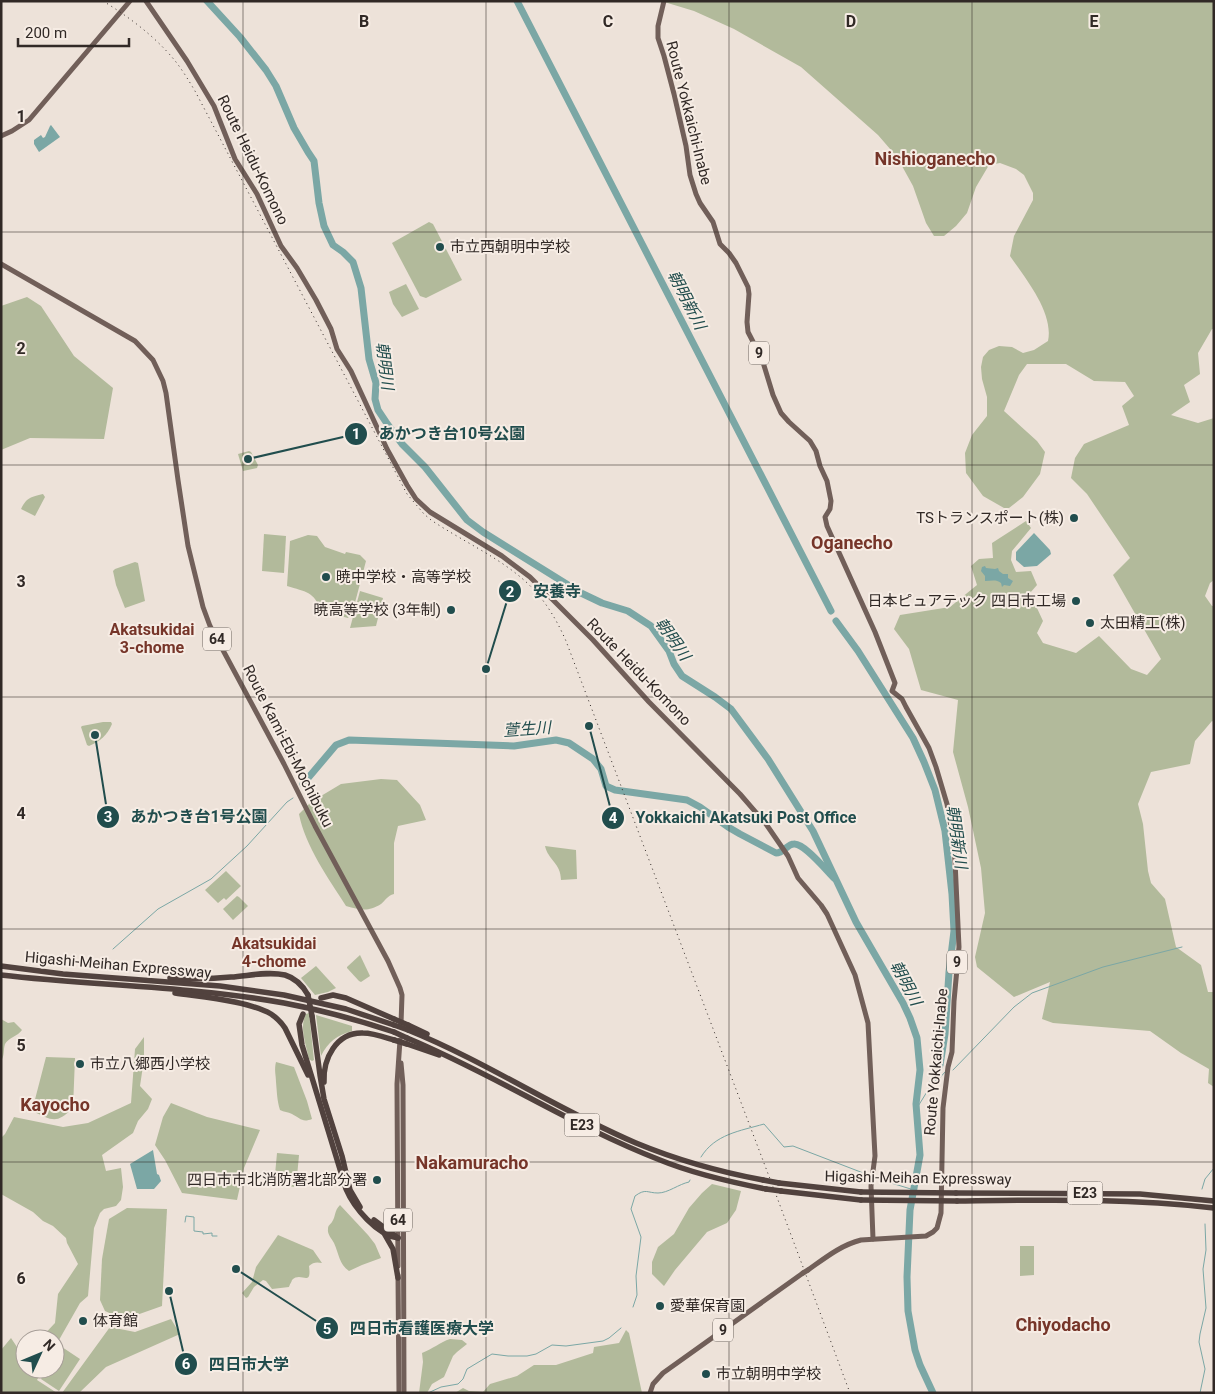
<svg xmlns="http://www.w3.org/2000/svg" width="1215" height="1394" font-family="Roboto,'Noto Sans JP',sans-serif">
<rect width="100%" height="100%" fill="#ede2d9"/>
<g fill="#b2ba9b">
<path d="M661 1H1214V329H1212L1198 353 1200 374 1184 385 1190 402 1171 415 1198 423 1214 418V580L1210 583 1205 596 1212 606H1214V722L1212 721 1195 741 1190 764 1151 772 1138 804 1143 824 1148 871 1151 883 1165 899 1176 947 1201 965 1208 992H1214V1087L1208 1083 1209 1069 1181 1053 1150 1031 1053 1023 1042 1019 1050 982 1014 997 977 967 975 957 985 913 981 868 968 807 953 752 958 700 921 690 909 649 894 629 900 615 950 607 977 585 971 566 979 559 993 558 992 543 1026 521 1031 528 1012 551 1011 560 1016 572 1031 571 1037 585 1030 593 1043 621 1037 633 1043 643 1076 653 1099 636 1131 669 1147 675 1161 659 1113 575 1130 558 1087 494 1071 478 1075 458 1084 444 1129 425 1122 406 1134 396 1125 382 1094 381 1066 364H1027L1019 375 1004 411 1037 441 1045 452 1040 474 1023 497 1009 508H1004L983 496 966 473 965 453 972 435 987 416V397L982 379 981 367 983 357 989 350 999 346 1012 347 1023 353 1034 350 1048 341C1054 313 1026 279 1010 256L1014 236 1033 200V193L1024 175 1016 169 1000 163 989 165 976 187 967 213 956 226 944 236H934L926 223 913 186 897 157 878 135 801 67 734 29 694 11Z"/>
<polygon points="429,222 433,224 462,280 426,298 420,296 392,243"/>
<polygon points="406,284 419,309 402,317 393,304 389,292"/>
<polygon points="27,297 41,306 74,356 113,388 104,439 30,438 1,450 1,306"/>
<polygon points="249,451 251,452 258,465 257,468 243,471 238,454"/>
<path d="M43 494 45 497 35 516 21 509C27 497 31 497 43 494Z"/>
<polygon points="264,534 286,536 284,573 262,571"/>
<path d="M308 535 317 536 325 547 345 554 346 552 360 555 366 561 352 614 348 618 321 611C314 591 306 592 287 586L290 541Z"/>
<polygon points="135,562 138,563 145,601 125,608 116,585 113,571 115,569"/>
<polygon points="360,591 383,598 376,626 350,628"/>
<path d="M103 722H111L112 724C107 735 101 741 89 746L87 745 81 727 82 726Z"/>
<path d="M381 779 397 780 420 805 426 820 398 826 394 843V894C387 896 386 900 381 904 368 912 361 910 346 906 329 879 305 846 299 814L311 802 341 784Z"/>
<path d="M545 846 576 850 577 879 561 880C561 863 548 860 545 846Z"/>
<polygon points="226,871 241,886 226,900 224,898 218,903 205,890"/>
<polygon points="237,896 239,897 248,906 233,920 223,909"/>
<polygon points="360,955 370,976 361,982 359,981 347,968 347,967"/>
<polygon points="316,966 336,988 328,992 315,995 301,978"/>
<path d="M309 1013 314 1060 312 1061 309 1059C306 1044 299 1027 306 1014Z"/>
<path d="M316 1015 352 1026V1031C337 1035 328 1042 321 1056Z"/>
<path d="M1 1019 8 1023 14 1022 22 1030C18 1036 8 1038 5 1044 3 1050 5 1055 1 1061Z"/>
<polygon points="144,1037 144,1059 140,1086 152,1099 148,1109 138,1121 133,1133 102,1155 106,1171 121,1168 123,1187 121,1200 116,1206 104,1209 100,1213 94,1228 88,1296 80,1303 55,1347 55,1339 40,1339 55,1323 58,1294 78,1264 67,1243 66,1238 53,1226 43,1221 33,1212 1,1194 1,1138 5,1134 14,1117 63,1127 88,1123 131,1103 135,1049"/>
<path d="M46 1057 75 1058 73 1108C55 1125 53 1120 32 1111Z"/>
<path d="M276 1062 294 1067 307 1101 312 1119C302 1123 300 1118 292 1114 288 1112 284 1112 280 1110 277 1100 277 1093 276 1082 276 1075 274 1070 276 1062Z"/>
<polygon points="171,1103 207,1117 260,1130 244,1168 237,1200 182,1193 165,1160 155,1145 163,1117"/>
<polygon points="277,1153 299,1155 296,1187 274,1185"/>
<polygon points="712,1184 741,1191 736,1210 727,1223 707,1232 675,1270 664,1286 652,1274 652,1262 658,1247 674,1234 689,1208 702,1193"/>
<path d="M340 1205 368 1235 375 1244 381 1258 362 1265 349 1271C339 1264 339 1254 334 1243 332 1239 327 1234 328 1229 328 1225 330 1225 332 1222 336 1216 334 1211 340 1205Z"/>
<polygon points="127,1208 167,1209 162,1306 131,1317 116,1316 105,1311 100,1300 102,1259 109,1219"/>
<path d="M278 1235 313 1250 322 1263C317 1262 313 1262 309 1266 312 1288 301 1271 292 1280 292 1281 289 1286 289 1287L272 1289 266 1281 263 1280 254 1287 248 1297 246 1298 242 1293 252 1282 256 1267Z"/>
<polygon points="1020,1246 1034,1246 1034,1275 1020,1276"/>
<polygon points="171,1319 180,1334 106,1367 79,1393 62,1393 110,1327 135,1332"/>
<polygon points="626,1330 629,1333 642,1393 455,1393 463,1388 469,1391 483,1392 490,1384 517,1376 534,1365 556,1365 593,1353 594,1347 619,1343"/>
<polygon points="11,1338 23,1356 25,1354 25,1369 43,1369 37,1380 57,1393 1,1393 1,1350"/>
<path d="M450 1339 462 1340 467 1344 457 1352 453 1356 444 1377 432 1384 427 1393H419L423 1362 422 1353C433 1349 440 1342 450 1339Z"/>
<polygon points="62,1347 80,1359 59,1391 41,1379 47,1369 55,1369 55,1357"/>
</g>
<g fill="#7ba7a5">
<polygon points="51,125 60,137 39,152 34,144 34,140 41,135 43,138 45,137 50,126"/>
<polygon points="1034,533 1050,550 1051,554 1037,566 1024,567 1016,560 1016,552"/>
<path d="M985 566 986 568 995 569 998 568 999 571 1003 574H1008V578L1013 581 1010 586 1004 585 1002 587 1001 583C996 579 991 581 985 581V576L981 571 982 567Z"/>
<polygon points="153,1150 157,1174 159,1175 161,1181 154,1189 137,1189 130,1164"/>
</g>
<g fill="none" stroke-linecap="round" stroke-linejoin="round">
<g stroke="#7ba7a5" stroke-width="1">
<polyline points="113,949 158,909 211,879 247,846 287,802 293,798"/>
<polyline points="953,1070 1014,1007 1032,993 1103,967 1182,947"/>
<polyline points="917,1108 933,1082 936,1082 945,1072"/>
<path d="M701 1157C715 1134 740 1131 764 1124L784 1147 793 1146 871 1176"/>
<polyline points="875,1178 914,1190"/>
<polyline points="1202,1189 1205,1179 1214,1168"/>
<polyline points="185,1222 186,1216 194,1217 194,1231 203,1232 203,1234 212,1233 212,1236 217,1236"/>
<path d="M633 1307 637 1295 636 1276 641 1237 631 1209 635 1196C646 1188 647 1193 658 1193 668 1193 679 1184 689 1182L690 1180"/>
<polyline points="428,1393 441,1387 458,1384 463,1379 467,1369 492,1354 508,1356 527,1356 536,1354 552,1345 566,1346 603,1341 609,1338 621,1328"/>
<polyline points="1200,1393 1205,1369 1199,1342 1200,1334 1206,1308 1203,1269 1206,1250 1205,1224"/>
</g>
<g stroke="#7ba7a5" stroke-width="7">
<polyline points="207,1 240,37 266,70 276,86 294,128 308,152 314,161 319,203 324,226 333,245 343,252 353,262 361,288 369,359 376,383 375,399 378,410 386,422 402,444 425,467 467,520 483,532 581,593 602,603 628,611 651,626 669,651 674,664 682,676 715,697 731,709 768,759 813,831 856,922 903,1003 910,1018 917,1038 920,1070 916,1104 920,1155 910,1210 907,1277 908,1311 915,1350 920,1365 933,1393"/>
<polyline points="517,1 831,611"/>
<polyline points="836,621 858,651 913,738 924,762 935,790 945,831 952,894 954,931 949,972 945,1034 940,1065 933,1082"/>
<path d="M303 784 336 745 349 740 514 746 556 740 569 743 593 759 601 769 606 786 615 790 687 800 700 807 728 827 740 834 776 853C784 853 787 844 794 844 804 843 826 870 834 878"/>
</g>
<g stroke="#715f59" stroke-width="5">
<polyline points="146,1 187,61 214,106 235,159 257,194 281,246 297,268 316,300 331,329 337,349 351,371 387,449 407,485 416,499 430,512 502,556 530,577 593,640 649,702 740,794 766,824 788,856 798,878 821,905 827,914 855,975 868,1023 875,1156 871,1186 873,1239"/>
<path d="M664 1 658 26V38L664 56 674 94 686 146 690 175 696 194 700 203 713 222 720 244 729 253 736 263 748 287 749 294 747 322 748 332 762 359 773 395 781 413 789 422 810 441 816 451 820 466 827 481 831 501 830 509 825 517 827 526 875 632 895 683 892 691 902 699 906 707 929 748 936 767 947 804 952 832 955 861 959 947 954 1001 952 1052 948 1067 943 1108 941 1213 937 1228 933 1232 926 1236 861 1240C841 1245 825 1258 808 1270"/>
<polyline points="1,136 12,131 29,120 130,1"/>
<polyline points="1,264 135,341 153,360 163,381 166,393 178,480 188,546 203,607 210,626 284,764 315,826 388,961 400,988 402,995 401,1024"/>
<polyline points="401,1063 403,1085 404,1393"/>
<polyline points="398,1266 397,1084 400,1040"/>
<polyline points="398,1275 399,1393"/>
<polyline points="650,1393 653,1384 663,1373 803,1273"/>
</g>
<g stroke="#51423e" stroke-width="5.5">
<polyline points="1,966 63,974 220,986 284,995 346,1009 394,1025"/>
<path d="M1 975C95 986 191 986 284 1003 321 1010 358 1020 394 1032"/>
<path d="M170 978C190 979 211 979 231 977 248 976 268 971 285 975 295 978 303 986 308 995"/>
<path d="M175 993C201 997 249 1001 271 1014 277 1018 281 1022 285 1028L308 1075"/>
<polyline points="321,998 333,995 346,998 394,1019"/>
<path d="M303 1014 299 1024 302 1045 346 1189C354 1208 377 1235 398 1238"/>
<polyline points="312,1016 320,1075 324,1099 342,1156 350,1190 360,1207"/>
<polyline points="408,1025 427,1034"/>
<path d="M408 1030C487 1062 558 1110 636 1143 677 1160 720 1172 763 1180"/>
<path d="M407 1038C494 1074 572 1126 660 1160 694 1174 730 1182 766 1189"/>
<polyline points="407,1044 439,1055"/>
<path d="M324 1082C323 1059 336 1032 363 1033 373 1033 384 1037 394 1040"/>
<polyline points="779,1183 861,1192"/>
<polyline points="781,1191 861,1200"/>
<polyline points="956,1193 1140,1194 1214,1201"/>
<path d="M957 1201C1043 1200 1128 1198 1214 1208"/>
<polyline points="374,1220 398,1238"/>
<polyline points="388,1230 395,1229 398,1224"/>
<polyline points="385,1235 393,1249 398,1278"/>
</g>
<path stroke="#312926" stroke-width="1" stroke-dasharray="1 4" stroke-linecap="butt" d="M103 1C129 17 156 37 176 62 183 71 189 81 195 91L407 494 424 514 431 520C462 541 497 556 525 581 543 597 556 618 566 641L778 1200 850 1393"/>
<polyline stroke="#715f59" stroke-width="5" points="803,1273 808,1270"/>
<g stroke="#51423e" stroke-width="5.5">
<polyline points="308,995 312,1016"/>
<polyline points="394,1019 408,1025"/>
<polyline points="394,1025 408,1030"/>
<polyline points="394,1032 407,1038"/>
<polyline points="394,1040 407,1044"/>
<polyline points="763,1180 779,1183"/>
<polyline points="766,1189 781,1191"/>
<polyline points="861,1192 956,1193"/>
<polyline points="861,1200 957,1201"/>
</g>
</g>
<path fill="none" stroke="#312926" stroke-width="1" stroke-opacity="0.55" d="M243 1V1393M486 1V1393M729 1V1393M972 1V1393M1 232H1214M1 465H1214M1 697H1214M1 929H1214M1 1162H1214"/>
<g fill="#214d4d" stroke="#f6ece4" stroke-width="2">
<circle cx="440" cy="247" r="5"/>
<circle cx="1074" cy="518" r="5"/>
<circle cx="326" cy="577" r="5"/>
<circle cx="1076" cy="601" r="5"/>
<circle cx="451" cy="610" r="5"/>
<circle cx="1090" cy="623" r="5"/>
<circle cx="80" cy="1064" r="5"/>
<circle cx="377" cy="1180" r="5"/>
<circle cx="660" cy="1306" r="5"/>
<circle cx="83" cy="1321" r="5"/>
<circle cx="706" cy="1374" r="5"/>
</g>
<g text-anchor="middle" dominant-baseline="central" stroke-width="4" stroke-linejoin="round" paint-order="stroke">
<g fill="#f6ece4" stroke="#6c645f" stroke-width="1">
<rect x="749" y="341.5" width="20" height="23" rx="4"/>
<rect x="203" y="627.5" width="28" height="23" rx="4"/>
<rect x="947" y="950.5" width="20" height="23" rx="4"/>
<rect x="564.5" y="1113.5" width="35" height="23" rx="4"/>
<rect x="1067.5" y="1181.5" width="35" height="23" rx="4"/>
<rect x="384" y="1208.5" width="28" height="23" rx="4"/>
<rect x="713" y="1318.5" width="20" height="23" rx="4"/>
</g>
<g font-size="14" font-weight="bold" fill="#312926">
<text x="759" y="353">9</text>
<text x="217" y="639">64</text>
<text x="957" y="962">9</text>
<text x="582" y="1125">E23</text>
<text x="1085" y="1193">E23</text>
<text x="398" y="1220">64</text>
<text x="723" y="1330">9</text>
</g>
<g font-size="15" fill="#312926" stroke="#f6ece4">
<text transform="translate(689 113) rotate(76)">Route Yokkaichi-Inabe</text>
<text transform="translate(253 160) rotate(64)">Route Heidu-Komono</text>
<text transform="translate(639 672) rotate(46)">Route Heidu-Komono</text>
<text transform="translate(288 746) rotate(63)">Route Kami-Ebi-Mochibuku</text>
<text transform="translate(118 965) rotate(5)">Higashi-Meihan Expressway</text>
<text transform="translate(936 1062) rotate(-85)">Route Yokkaichi-Inabe</text>
<text transform="translate(918 1178) rotate(1)">Higashi-Meihan Expressway</text>
</g>
<g font-size="15" fill="#312926" stroke="#f6ece4" text-anchor="start">
<text x="450" y="247">市立西朝明中学校</text>
<text x="1064" y="518" text-anchor="end">TSトランスポート(株)</text>
<text x="336" y="577">暁中学校・高等学校</text>
<text x="1066" y="601" text-anchor="end">日本ピュアテック 四日市工場</text>
<text x="441" y="610" text-anchor="end">暁高等学校 (3年制)</text>
<text x="1100" y="623">太田精工(株)</text>
<text x="90" y="1064">市立八郷西小学校</text>
<text x="367" y="1180" text-anchor="end">四日市市北消防署北部分署</text>
<text x="670" y="1306">愛華保育園</text>
<text x="93" y="1321">体育館</text>
<text x="716" y="1374">市立朝明中学校</text>
</g>
<g font-size="16" font-style="italic" fill="#214d4d" stroke="#f6ece4">
<text transform="translate(687 300) rotate(63)">朝明新川</text>
<text transform="translate(385 366) rotate(83)">朝明川</text>
<text transform="translate(673 639) rotate(55)">朝明川</text>
<text transform="translate(527 729) rotate(-4)">萱生川</text>
<text transform="translate(957 837) rotate(82)">朝明新川</text>
<text transform="translate(906 983) rotate(62)">朝明川</text>
</g>
<g font-size="16" font-weight="bold" fill="#763529" stroke="#f6ece4">
<text x="152" y="629">Akatsukidai<tspan x="152" dy="18">3-chome</tspan></text>
<text x="274" y="943">Akatsukidai<tspan x="274" dy="18">4-chome</tspan></text>
</g>
<g font-size="18" font-weight="bold" fill="#763529" stroke="#f6ece4">
<text x="935" y="158">Nishioganecho</text>
<text x="852" y="542">Oganecho</text>
<text x="55" y="1104">Kayocho</text>
<text x="472" y="1162">Nakamuracho</text>
<text x="1063" y="1324">Chiyodacho</text>
</g>
</g>
<g font-size="16" text-anchor="middle" font-weight="bold" fill="#312926" stroke="#f6ece4" stroke-width="4" stroke-linejoin="round" paint-order="stroke">
<text x="364" y="27">B</text>
<text x="608" y="27">C</text>
<text x="851" y="27">D</text>
<text x="1094" y="27">E</text>
<text x="21" y="122">1</text>
<text x="21" y="354">2</text>
<text x="21" y="587">3</text>
<text x="21" y="819">4</text>
<text x="21" y="1051">5</text>
<text x="21" y="1284">6</text>
</g>
<path fill="none" stroke="#214d4d" stroke-width="2" d="M248 459L356 434M486 669L510 591M95 735L108 817M589 726L613 818M236 1269L327 1328M169 1291L186 1364"/>
<g fill="#214d4d" stroke="#f6ece4" stroke-width="2">
<circle cx="248" cy="459" r="5"/>
<circle cx="486" cy="669" r="5"/>
<circle cx="95" cy="735" r="5"/>
<circle cx="589" cy="726" r="5"/>
<circle cx="236" cy="1269" r="5"/>
<circle cx="169" cy="1291" r="5"/>
<circle cx="356" cy="434" r="12"/>
<circle cx="510" cy="591" r="12"/>
<circle cx="108" cy="817" r="12"/>
<circle cx="613" cy="818" r="12"/>
<circle cx="327" cy="1328" r="12"/>
<circle cx="186" cy="1364" r="12"/>
</g>
<g font-size="15" text-anchor="middle" font-weight="bold" fill="#fff">
<text x="356" y="439">1</text>
<text x="510" y="597">2</text>
<text x="108" y="822">3</text>
<text x="613" y="823">4</text>
<text x="327" y="1334">5</text>
<text x="186" y="1369">6</text>
</g>
<g font-size="16" text-anchor="middle" font-weight="bold" fill="#214d4d" stroke="#f6ece4" stroke-width="4" stroke-linejoin="round" paint-order="stroke">
<text x="452" y="439">あかつき台10号公園</text>
<text x="557" y="597">安養寺</text>
<text x="199" y="822">あかつき台1号公園</text>
<text x="746" y="823">Yokkaichi Akatsuki Post Office</text>
<text x="422" y="1334">四日市看護医療大学</text>
<text x="249" y="1370">四日市大学</text>
</g>
<rect width="1215" height="1394" fill="none" stroke="#312926" stroke-width="5"/>
<g transform="translate(40 1354) rotate(46)"><circle r="24" fill="#f6ece4" stroke="#a79e98"/>
<path d="M0-4L9 19L0 12L-9 19Z" fill="#214d4d"/>
<text y="-8" font-size="14" font-weight="bold" text-anchor="middle" fill="#312926">N</text>
</g>
<path d="M18 38v8h111v-8" fill="none" stroke="#312926" stroke-width="2.5"/>
<text x="25" y="38" font-size="15" fill="#312926" stroke="#f6ece4" stroke-width="4" paint-order="stroke">200 m</text>
</svg>
